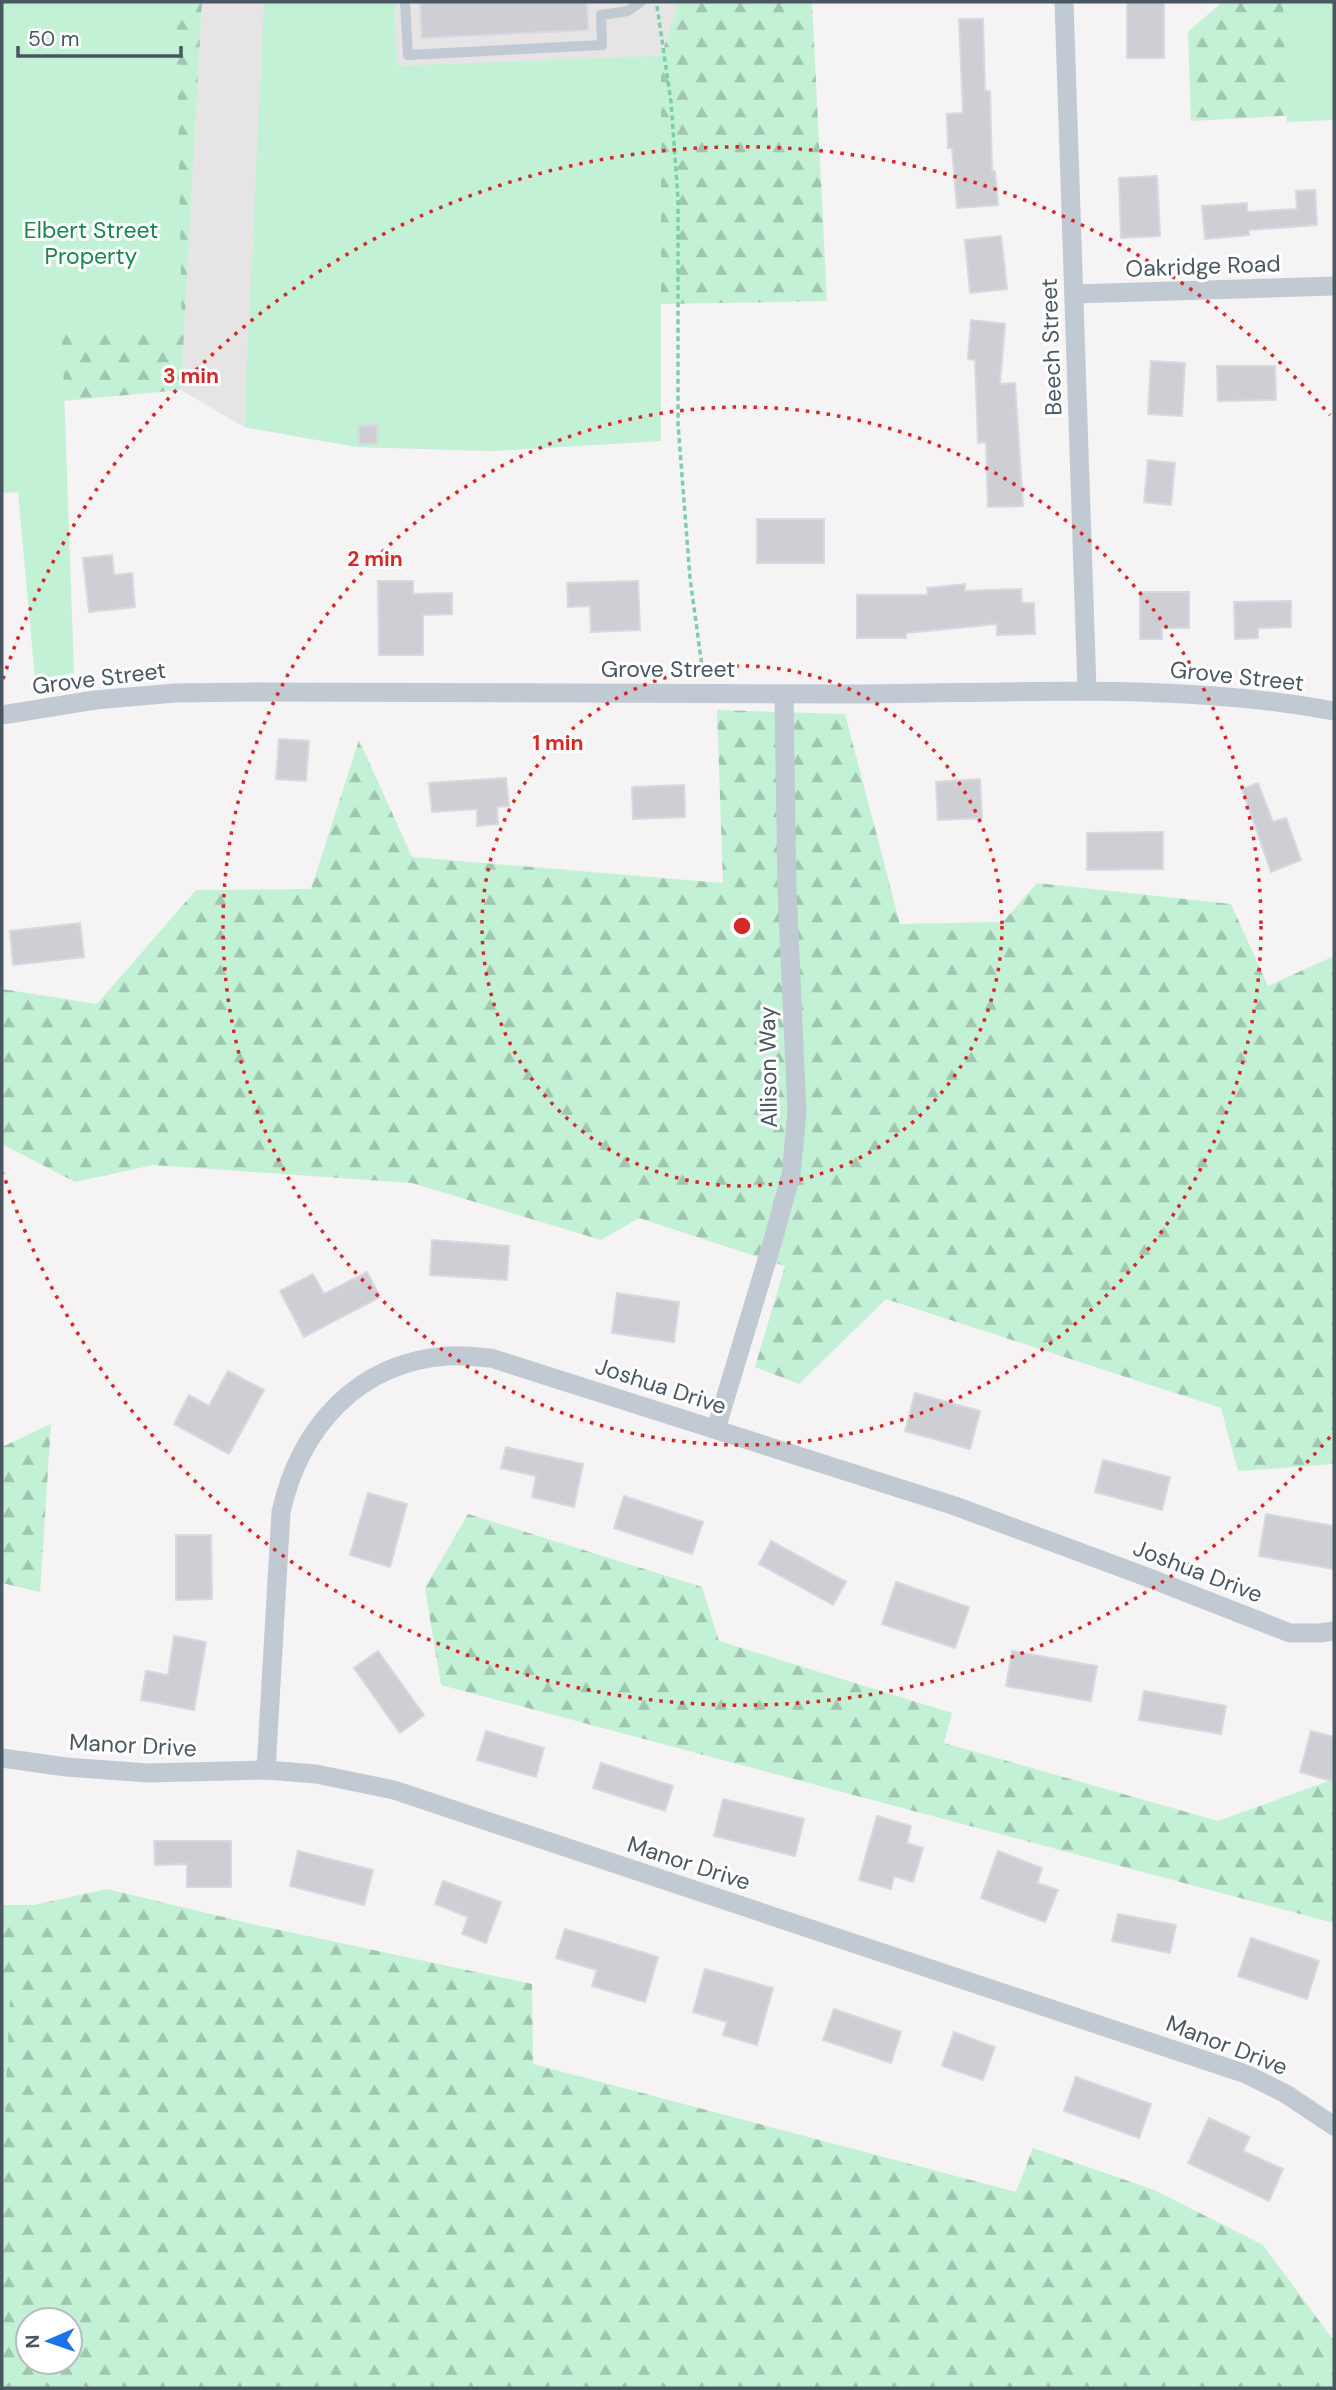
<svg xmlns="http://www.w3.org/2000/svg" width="1336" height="2390" font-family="'DM Sans',sans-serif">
<defs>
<pattern id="forest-firs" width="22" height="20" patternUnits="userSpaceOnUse" patternTransform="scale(1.75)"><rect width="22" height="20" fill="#c3f1d5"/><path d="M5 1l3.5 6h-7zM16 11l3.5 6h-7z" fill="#a0c6b0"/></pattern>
</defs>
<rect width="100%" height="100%" fill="#f5f3f3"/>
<polygon fill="#e6e4e5" points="202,2 679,2 661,56 661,441 492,451 357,447 244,427 181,390"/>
<g fill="url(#forest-firs)" fill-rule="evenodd">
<polygon points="2,2 202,2 181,390 52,402"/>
<polygon points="679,2 812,2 827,301 661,304 661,56"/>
<polygon points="1222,2 1334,2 1334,113 1191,121 1188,32"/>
<polygon points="717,710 845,714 900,924 1003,922 1037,883 1231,904 1268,986 1334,956 1334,1464 1238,1471 1221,1408 886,1299 799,1384 755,1367 785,1266 639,1218 601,1240 412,1183 153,1165 75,1182 2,1144 2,989 97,1004 196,890 311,889 359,740 412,857 723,883"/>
<polygon points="51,1424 40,1592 2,1583 2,1447"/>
<polygon points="468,1514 702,1587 719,1641 952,1713 944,1743 1218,1821 1334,1779 1334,1923 441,1685 425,1588"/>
<path d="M107 1889 252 1924 532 1984 533 2064 1016 2192 1033 2148 1154 2190 1263 2245 1334 2341V2388H88L84 2386 76 2388H2V1905H34ZM28 2320H70V2362H28Z"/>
</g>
<g fill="#c3f1d5">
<polygon points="2,2 176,2 182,331 62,334 74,673 35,679 18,492 2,493"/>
<polygon points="264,2 395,2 397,66 661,56 661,441 492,451 357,447 244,427"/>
<polygon points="1283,2 1334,2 1334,120 1287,122"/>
<polygon points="2,1977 11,1978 2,2178"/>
</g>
<g fill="#cdcfd5" stroke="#d7d9de" stroke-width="2">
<polygon points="420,2 587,2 588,30 422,38"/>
<rect x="1127" y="2" width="37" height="56"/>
<polygon points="959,19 983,19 985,91 990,91 992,171 995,171 998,205 957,208 952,148 948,148 947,114 963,113"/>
<polygon points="1157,176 1160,236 1121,238 1119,178"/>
<polygon points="1315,190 1317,225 1249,230 1249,235 1205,239 1202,206 1247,203 1247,212 1297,209 1296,191"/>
<polygon points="1001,236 1007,289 970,293 965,240"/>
<polygon points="971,320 1005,324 1000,384 1015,383 1023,506 988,507 986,442 978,443 975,360 968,359"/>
<polygon points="1151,361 1185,363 1182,416 1148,414"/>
<polygon points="1217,366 1275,366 1276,400 1218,401"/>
<polygon points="377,425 377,443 359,444 358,426"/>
<polygon points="1148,460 1175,463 1171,505 1144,502"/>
<rect x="757" y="519" width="67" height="44"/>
<polygon points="112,555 114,575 132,573 135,607 89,612 83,558"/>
<polygon points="378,581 413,581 413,594 452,593 452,614 423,615 423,655 379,655"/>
<polygon points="638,581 640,630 591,632 590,606 568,607 567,583"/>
<polygon points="965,584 965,591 1021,589 1022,603 1034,603 1035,634 997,635 997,624 906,633 906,638 857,638 857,595 928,595 927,588"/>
<polygon points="1140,592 1189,592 1189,628 1162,628 1162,639 1140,639"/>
<polygon points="1291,601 1291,627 1258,628 1258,638 1235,639 1234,602"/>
<polygon points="279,739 309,741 306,781 276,779"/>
<polygon points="506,778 509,806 497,807 498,824 477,826 477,809 432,812 429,783"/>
<polygon points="980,779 982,818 938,820 936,782"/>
<polygon points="1258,783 1273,822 1286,818 1301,860 1271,872 1242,789"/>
<polygon points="684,785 685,817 633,819 632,787"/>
<polygon points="1163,832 1163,869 1087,870 1087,833"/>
<polygon points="80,923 84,957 13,965 10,931"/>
<polygon points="432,1240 509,1246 507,1280 430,1275"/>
<polygon points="367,1272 380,1297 304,1337 280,1291 313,1274 324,1294"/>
<polygon points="617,1293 679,1302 674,1342 612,1333"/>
<polygon points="228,1371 264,1390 229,1454 174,1424 189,1395 209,1406"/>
<polygon points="915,1393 980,1411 970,1449 905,1431"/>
<polygon points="506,1447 583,1464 574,1507 532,1497 536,1476 501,1468"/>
<polygon points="1103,1460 1170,1477 1162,1510 1095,1492"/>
<polygon points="368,1493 407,1504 390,1567 350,1555"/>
<polygon points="624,1496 703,1522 692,1554 614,1528"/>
<polygon points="1266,1514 1334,1526 1334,1569 1259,1556"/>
<polygon points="176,1535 211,1535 212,1599 176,1600"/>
<polygon points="771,1541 846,1582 833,1605 759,1564"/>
<polygon points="896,1582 969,1607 955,1648 882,1624"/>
<polygon points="174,1636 206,1642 194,1710 141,1700 146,1671 168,1675"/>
<polygon points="378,1651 424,1715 400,1733 354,1668"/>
<polygon points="1012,1651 1097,1666 1091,1701 1006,1686"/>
<polygon points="1144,1691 1226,1706 1221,1734 1139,1720"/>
<polygon points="486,1731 544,1748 536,1777 477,1760"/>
<polygon points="1311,1731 1334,1737 1334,1782 1300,1772"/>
<polygon points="601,1763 673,1786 665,1811 593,1788"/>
<polygon points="723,1799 804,1819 795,1856 714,1836"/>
<polygon points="877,1816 911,1826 907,1843 923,1848 913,1882 894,1876 891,1889 859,1880"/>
<polygon points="154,1841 231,1841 231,1887 187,1887 187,1864 155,1865"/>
<polygon points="298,1851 373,1870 364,1905 290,1886"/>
<polygon points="998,1851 1042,1868 1037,1883 1058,1890 1045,1922 981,1898"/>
<polygon points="443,1881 501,1902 486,1943 462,1934 468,1917 435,1904"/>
<polygon points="1118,1914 1176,1925 1170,1953 1112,1941"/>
<polygon points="565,1929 658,1957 645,2002 592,1986 597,1970 556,1958"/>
<polygon points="1251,1938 1319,1961 1307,1999 1238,1976"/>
<polygon points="705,1969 773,1988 757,2045 723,2035 727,2022 693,2012"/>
<polygon points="834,2009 901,2032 891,2063 823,2040"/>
<polygon points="954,2032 995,2047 983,2080 942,2066"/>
<polygon points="1076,2077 1151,2104 1139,2138 1064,2111"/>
<polygon points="1209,2118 1250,2137 1243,2151 1283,2169 1269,2201 1188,2163"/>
</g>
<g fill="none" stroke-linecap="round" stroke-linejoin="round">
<polyline stroke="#7ad0a6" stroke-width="3.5" stroke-dasharray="5 3.5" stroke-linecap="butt" points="657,6 671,102 678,199 678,424 690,578 703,674"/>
<polyline stroke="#c1cad2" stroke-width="10" points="405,2 408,55 602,45 601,15 628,11 641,2"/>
<g stroke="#c1cad2" stroke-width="19">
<polyline points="1064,2 1087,690"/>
<polyline points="1074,294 1334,286"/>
<path d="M2 715 95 700 175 693 254 692C457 693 660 695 862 694 1020 693 1178 682 1334 711"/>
<polyline points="716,1429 773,1240 791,1175 797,1112 787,890 784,694"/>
<polyline points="2,1758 66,1767 148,1773 266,1770 316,1774 394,1790 1246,2074 1286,2094 1334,2126"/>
<path d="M266 1770 281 1512C300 1427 358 1362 448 1356 462 1355 477 1357 491 1358L955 1506 1144 1576 1290 1633H1319L1334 1631"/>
</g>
</g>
<g fill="none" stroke="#d62828" stroke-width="3.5" stroke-dasharray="3.5 7">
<circle cx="742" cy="926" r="260"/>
<circle cx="742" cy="926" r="519"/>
<path d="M1330 1437A779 779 0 0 1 3 1173M3 679A779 779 0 0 1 1330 415"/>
</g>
<g text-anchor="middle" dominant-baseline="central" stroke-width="6" stroke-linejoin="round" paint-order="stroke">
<g font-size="23" fill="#17864f" stroke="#fff">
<text x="91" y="230">Elbert Street<tspan x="91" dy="26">Property</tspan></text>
</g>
<g font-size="23" fill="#4a5661" stroke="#fff">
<text transform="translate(1203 266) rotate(-2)">Oakridge Road</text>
<text transform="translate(1051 347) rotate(-92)">Beech Street</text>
<text x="668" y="669">Grove Street</text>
<text transform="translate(1237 676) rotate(6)">Grove Street</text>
<text transform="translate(99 678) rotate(-7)">Grove Street</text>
<text transform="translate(768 1067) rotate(-91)">Allison Way</text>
<text transform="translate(661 1386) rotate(18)">Joshua Drive</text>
<text transform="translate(1198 1571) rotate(21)">Joshua Drive</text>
<text transform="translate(133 1745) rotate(3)">Manor Drive</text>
<text transform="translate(689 1863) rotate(18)">Manor Drive</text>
<text transform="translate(1227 2045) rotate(21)">Manor Drive</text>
</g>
</g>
<circle cx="742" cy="926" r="10" fill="#d62828" stroke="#fff" stroke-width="3.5"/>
<g font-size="21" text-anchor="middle" font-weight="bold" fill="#d62828" stroke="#fff" stroke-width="6" stroke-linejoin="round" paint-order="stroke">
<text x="191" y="383">3 min</text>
<text x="375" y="566">2 min</text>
<text x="558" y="750">1 min</text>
</g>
<rect width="1336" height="2390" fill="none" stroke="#4a5661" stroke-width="7"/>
<g transform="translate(49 2341) rotate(268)"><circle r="33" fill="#ffffff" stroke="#b7bbc0" stroke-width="2"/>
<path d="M0-5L12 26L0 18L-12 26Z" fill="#1a73e8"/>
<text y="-10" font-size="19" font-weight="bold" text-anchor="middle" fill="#4a5661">N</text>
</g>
<path d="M18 46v10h163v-10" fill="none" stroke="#4a5661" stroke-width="3.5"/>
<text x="28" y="46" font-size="21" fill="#4a5661" stroke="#ffffff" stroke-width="5" paint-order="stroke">50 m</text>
</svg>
